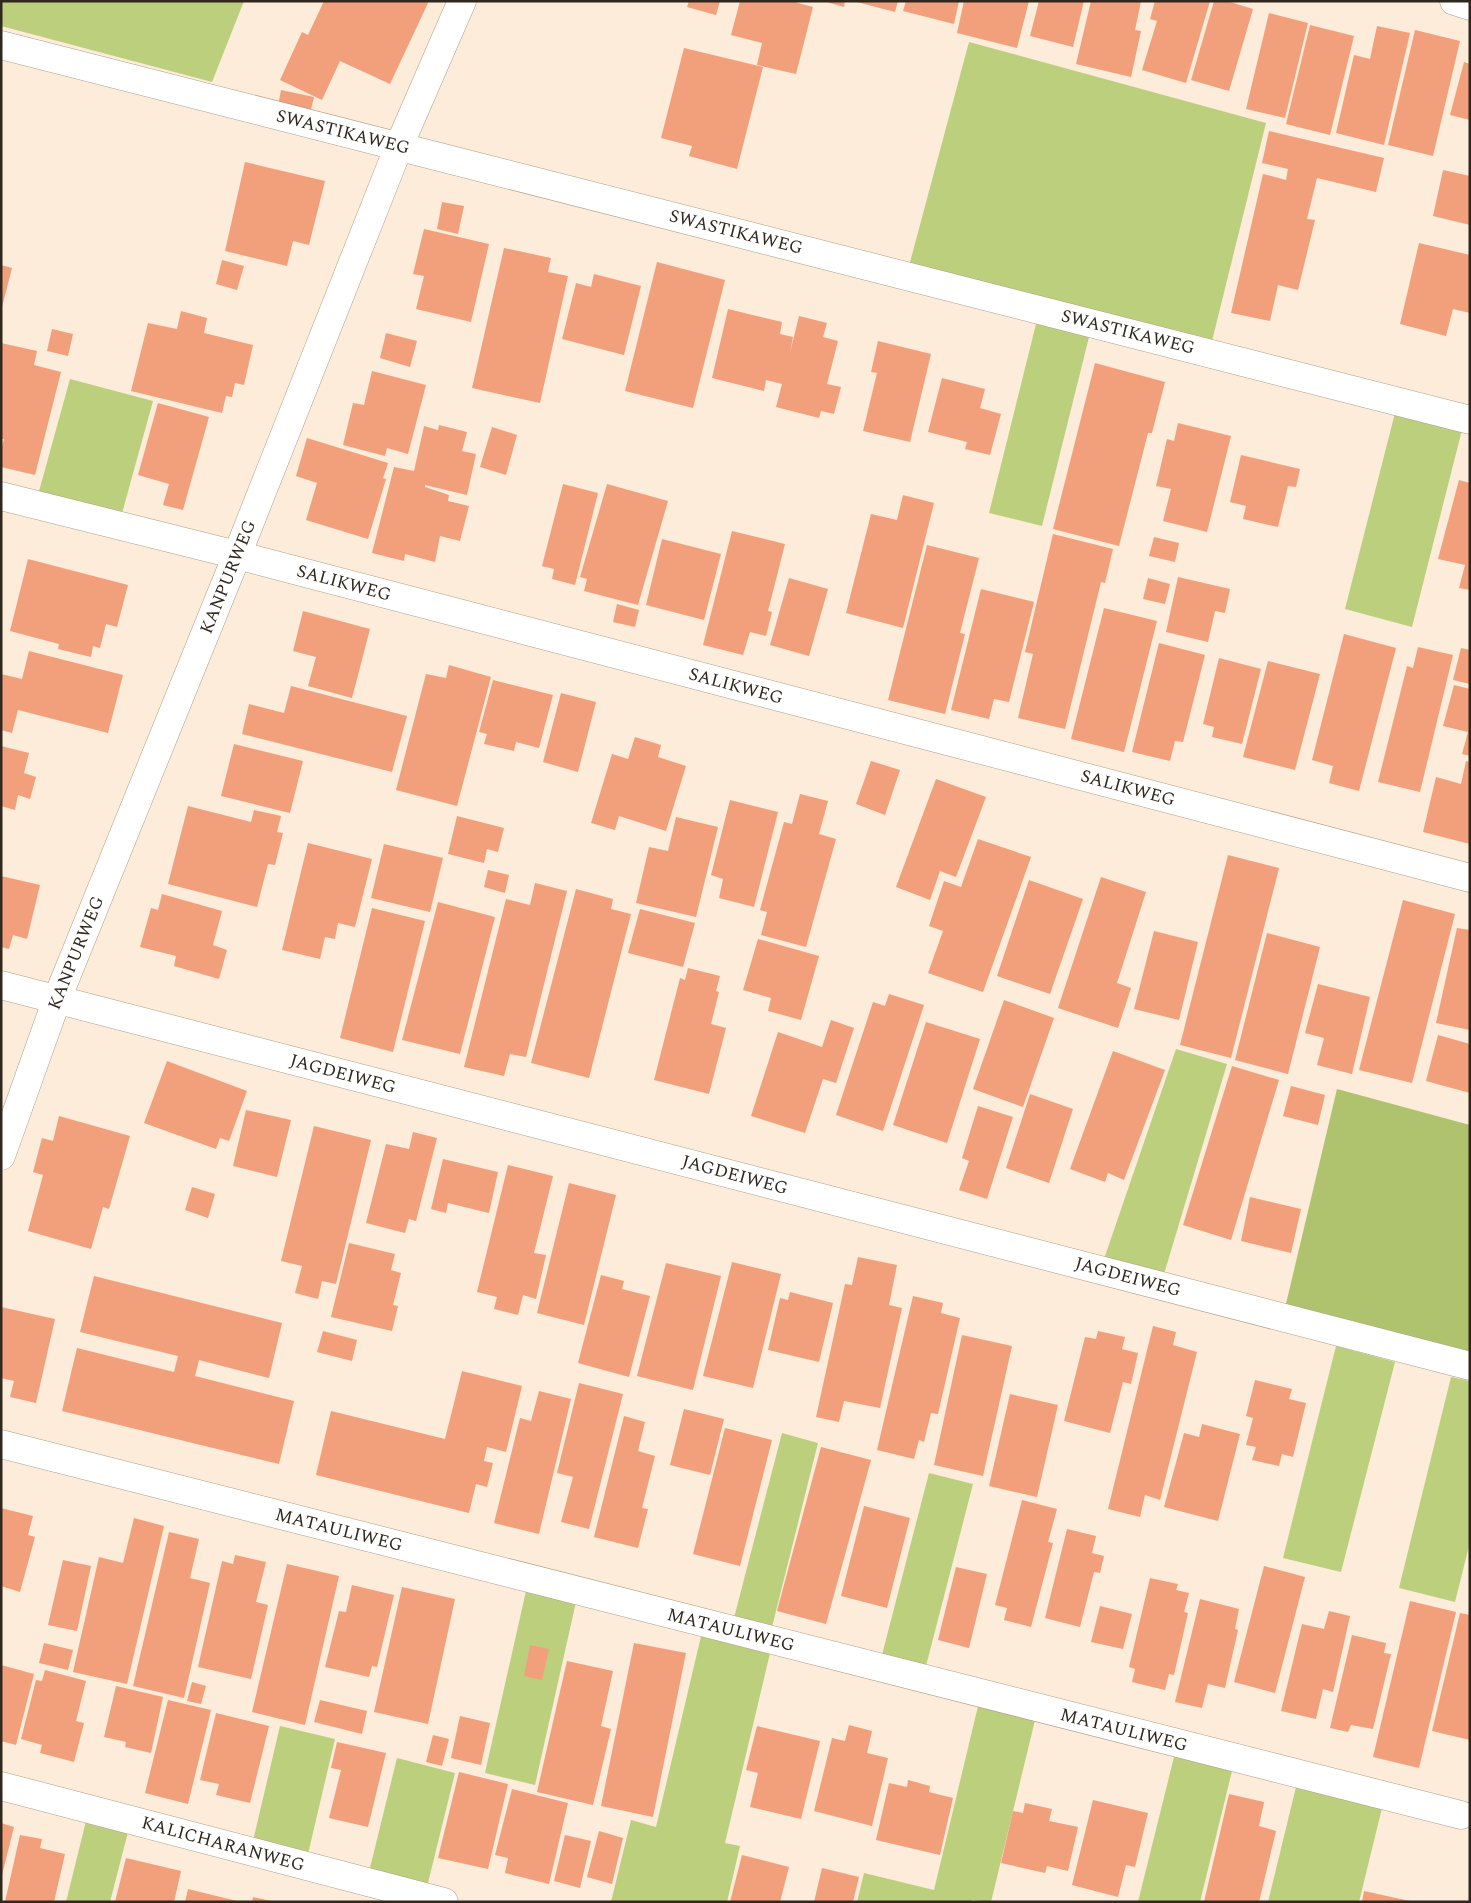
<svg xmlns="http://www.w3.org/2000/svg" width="1471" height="1903" font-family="Spectral,serif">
<rect width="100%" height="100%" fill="#fcecd9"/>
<g fill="#bccf7d">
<polygon points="1,1 244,1 212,82 1,26"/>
<polygon points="969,42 1266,123 1211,345 909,266"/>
<polygon points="1038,316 1091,329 1042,526 989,513"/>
<polygon points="70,379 153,401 121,517 38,495"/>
<polygon points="1396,409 1463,426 1412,627 1345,609"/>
<polygon points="1176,1049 1227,1064 1164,1274 1104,1259"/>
<polygon points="1336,1346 1395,1362 1341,1572 1283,1558"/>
<polygon points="1451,1377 1470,1381 1470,1542 1455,1602 1399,1588"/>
<polygon points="782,1433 818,1443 772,1627 734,1618"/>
<polygon points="929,1473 973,1484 926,1666 882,1655"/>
<polygon points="526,1591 576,1602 535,1785 485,1773"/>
<polygon points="702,1632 771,1649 725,1843 740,1846 727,1902 611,1902 631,1820 656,1827"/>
<polygon points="979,1702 1036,1716 991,1902 972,1900 971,1902 857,1902 864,1873 934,1890"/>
<polygon points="280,1726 335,1739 308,1854 253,1841"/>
<polygon points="1175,1753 1233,1767 1200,1902 1138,1902"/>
<polygon points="397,1758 455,1773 427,1887 369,1872"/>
<polygon points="1296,1787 1382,1808 1359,1902 1268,1902"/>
<polygon points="86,1821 128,1832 110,1902 66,1902"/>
</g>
<polygon fill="#afc36f" points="1337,1089 1470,1125 1470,1355 1285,1308"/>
<g fill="#f29f7c">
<polygon points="324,1 429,1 390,84 340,61 322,100 280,80 302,32 308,35"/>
<polygon points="689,1 720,1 716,15 687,7"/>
<polygon points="740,1 791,1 813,7 796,74 757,65 762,43 731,35"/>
<polygon points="823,1 845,1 844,7"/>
<polygon points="853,1 898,1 895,12"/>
<polygon points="906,1 959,1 954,24 903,11"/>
<polygon points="964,1 1029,1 1017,48 957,33"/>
<polygon points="1039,1 1084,1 1073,47 1030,36"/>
<polygon points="1091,1 1141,1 1135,30 1141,31 1131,77 1076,64"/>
<polygon points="1155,1 1210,1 1186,83 1142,70 1157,21 1150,19"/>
<polygon points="1214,1 1227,1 1253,9 1229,91 1191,80"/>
<polygon points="1269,13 1308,23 1285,118 1246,109"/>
<polygon points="1310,25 1354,36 1330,135 1286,124"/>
<polygon points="1377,26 1410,33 1384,145 1336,133 1354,55 1370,59"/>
<polygon points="1415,30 1460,41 1433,156 1388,145"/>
<polygon points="684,48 763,67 737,169 689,156 692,146 661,138"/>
<polygon points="1464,62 1470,64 1470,120 1450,115"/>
<polygon points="281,90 314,97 309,118 277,111"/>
<polygon points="1269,131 1384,158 1376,192 1317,178 1307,219 1315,220 1298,290 1278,285 1270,321 1231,313 1263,174 1286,180 1288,169 1262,163"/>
<polygon points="245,162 325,181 309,245 293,241 287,266 225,251"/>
<polygon points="1443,170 1470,176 1470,225 1433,216"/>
<polygon points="442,202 464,206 458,234 437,229"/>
<polygon points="424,229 489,244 471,322 416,309 424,276 413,274"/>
<polygon points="1419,243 1470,255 1470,313 1453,309 1446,336 1400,324"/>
<polygon points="504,248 551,258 548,272 568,276 540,403 472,388"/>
<polygon points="222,260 244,266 237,290 216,284"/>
<polygon points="657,262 725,280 693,408 625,391"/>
<polygon points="1,265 12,268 2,307 1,307"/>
<polygon points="594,274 641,286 624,355 562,339 576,283 591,287"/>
<polygon points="728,309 782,322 780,334 793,337 790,353 799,316 827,323 823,337 838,341 827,384 841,387 834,414 821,411 819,418 776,407 782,384 766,380 764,391 712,378"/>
<polygon points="181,311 207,318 204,333 253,345 244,385 235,383 232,397 226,396 222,413 131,391 148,323 177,329"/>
<polygon points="52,329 73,334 68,356 47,351"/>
<polygon points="386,333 417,341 410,367 380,358"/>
<polygon points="878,341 931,354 910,442 863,431 877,373 871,372"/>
<polygon points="1,343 37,351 34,365 61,372 35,475 1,467 1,450 4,439 1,439"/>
<polygon points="1095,363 1165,382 1152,433 1148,433 1119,546 1053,529"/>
<polygon points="372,371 426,385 408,454 387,448 385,456 343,445 353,403 364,405"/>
<polygon points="942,378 985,389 980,408 1001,414 990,455 965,449 967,442 928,432"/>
<polygon points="158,403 209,417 183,510 163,505 169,484 138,475"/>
<polygon points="1178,423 1231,436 1207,532 1163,521 1171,489 1156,486 1167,439 1174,441"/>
<polygon points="439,425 467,432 462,451 476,454 467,495 425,485 425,487 449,495 448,501 469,506 460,541 440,536 435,562 405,554 404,561 372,553 394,467 414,471 424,426 438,430"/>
<polygon points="492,427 517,435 506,475 480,467"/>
<polygon points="307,438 388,463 383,478 386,479 368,539 306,520 317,483 296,476"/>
<polygon points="1241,455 1300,469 1296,487 1288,486 1278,527 1243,519 1246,506 1230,502"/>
<polygon points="1459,480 1470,483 1470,590 1459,588 1465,565 1438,559"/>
<polygon points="563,484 598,493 575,585 552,579 554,569 542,566"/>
<polygon points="607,484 668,501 638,605 584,591 587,579 580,577"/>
<polygon points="903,495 934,503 903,628 846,613 871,514 897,520"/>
<polygon points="732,531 785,544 768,611 772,612 766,636 750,632 743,655 703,645"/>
<polygon points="1053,534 1113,549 1105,583 1101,582 1065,729 1018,718 1033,654 1025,652"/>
<polygon points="1154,537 1179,543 1175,562 1149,556"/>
<polygon points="662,539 721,554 704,620 646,605"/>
<polygon points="927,545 979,558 960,633 965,634 945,714 888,700"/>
<polygon points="28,559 128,585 117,627 106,624 100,648 93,646 91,657 58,649 59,644 10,631"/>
<polygon points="1178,577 1230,589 1225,613 1215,611 1208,642 1166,632"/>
<polygon points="789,578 828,589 809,656 770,645"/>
<polygon points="1148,578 1170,584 1165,604 1143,599"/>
<polygon points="981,589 1034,602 1009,702 994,699 989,719 951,710"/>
<polygon points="617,604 639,610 635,627 613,622"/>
<polygon points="1104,608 1157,621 1124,752 1071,739"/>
<polygon points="303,611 370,629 352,698 308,686 316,657 293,651"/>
<polygon points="1344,634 1396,648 1359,791 1329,783 1333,766 1312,760"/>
<polygon points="1159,643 1205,655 1183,742 1175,741 1170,761 1132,752"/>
<polygon points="1418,647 1453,655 1420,792 1378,782 1407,666 1413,668"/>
<polygon points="1461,648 1470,650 1470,684 1453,680"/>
<polygon points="29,651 123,675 108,733 18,710 12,733 1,730 1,674 22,679"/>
<polygon points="1219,658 1261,669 1242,744 1212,737 1214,727 1203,724"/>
<polygon points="1268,661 1320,674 1295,770 1243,757"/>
<polygon points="449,665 491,677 457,806 396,790 426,674 446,678"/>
<polygon points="493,680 553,695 539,748 516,742 514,751 484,744 487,734 479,732"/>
<polygon points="1454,685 1470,689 1470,756 1462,754 1468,732 1443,726"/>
<polygon points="291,686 407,716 392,772 242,734 249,704 284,713"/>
<polygon points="561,693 596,702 578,772 543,762"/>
<polygon points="635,737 661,745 658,757 686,766 666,831 619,816 615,830 591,823 612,754 628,759"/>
<polygon points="234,744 303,761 290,813 221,796"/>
<polygon points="1,746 29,753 24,773 36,777 30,799 18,795 15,810 1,806"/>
<polygon points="871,761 900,770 885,815 856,804"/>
<polygon points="1466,761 1470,762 1470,844 1423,832 1436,777 1461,784"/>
<polygon points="936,779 986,797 956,877 940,871 930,900 896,887"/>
<polygon points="800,794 828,801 819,834 836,839 806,947 761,935 767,912 760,910 784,822 792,824"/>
<polygon points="730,800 778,812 754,907 719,898 723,879 711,875"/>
<polygon points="188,806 251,822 254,810 281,816 277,832 283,833 275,865 268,864 257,907 168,884"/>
<polygon points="457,816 504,828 498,852 487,849 484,863 448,854"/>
<polygon points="676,817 718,827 696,917 636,903 649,847 668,851"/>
<polygon points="978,839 1031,857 983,992 928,973 943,931 929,926 944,881 961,887"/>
<polygon points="308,843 372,859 355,927 338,923 335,939 325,937 320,959 282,950"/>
<polygon points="384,844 443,858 430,912 371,898"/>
<polygon points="1228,855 1279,868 1231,1058 1180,1045"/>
<polygon points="488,870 509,875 505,893 484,887"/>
<polygon points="1,876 40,885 27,939 13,935 9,949 1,947"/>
<polygon points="1101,877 1146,892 1117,983 1131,988 1118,1028 1058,1008"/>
<polygon points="1029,880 1083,899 1050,994 997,976"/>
<polygon points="535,883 567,891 526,1057 510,1054 504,1076 464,1067 506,899 530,905"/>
<polygon points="576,889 613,899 611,909 631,914 589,1078 531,1063"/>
<polygon points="162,894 222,911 213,945 227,950 219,979 174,966 176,956 140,947 151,908 158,910"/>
<polygon points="1403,900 1455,914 1412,1083 1359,1070"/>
<polygon points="438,902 495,917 460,1054 402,1040"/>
<polygon points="372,908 425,921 393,1052 340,1038"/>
<polygon points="640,909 695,923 683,967 628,953"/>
<polygon points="1457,928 1470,930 1470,1030 1436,1023"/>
<polygon points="1154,931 1198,942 1179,1020 1134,1009"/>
<polygon points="1267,933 1320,947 1288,1074 1235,1060"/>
<polygon points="758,939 819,956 801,1020 768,1011 771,998 743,990"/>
<polygon points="688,968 720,976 716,991 719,992 711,1024 726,1028 709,1094 654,1080 680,978 685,980"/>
<polygon points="1318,984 1370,997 1352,1074 1317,1065 1324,1038 1305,1033"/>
<polygon points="889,994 924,1005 883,1131 836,1115 873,1002 885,1006"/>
<polygon points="1004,1000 1054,1018 1023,1107 973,1089"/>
<polygon points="831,1020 854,1028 836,1083 823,1079 805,1133 751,1116 778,1032 822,1047"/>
<polygon points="926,1022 980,1039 947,1143 893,1125"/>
<polygon points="1438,1035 1470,1044 1470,1093 1426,1081"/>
<polygon points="1113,1051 1165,1070 1124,1180 1108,1173 1105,1182 1070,1169"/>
<polygon points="167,1061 247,1091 229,1141 220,1138 216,1149 144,1123"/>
<polygon points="1232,1066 1279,1080 1231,1240 1183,1225"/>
<polygon points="1291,1086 1325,1095 1318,1125 1283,1116"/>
<polygon points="1030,1094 1073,1109 1049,1183 1006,1168"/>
<polygon points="978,1106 1013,1117 987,1199 959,1190 969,1161 962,1158"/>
<polygon points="246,1110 291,1120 277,1177 233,1166"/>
<polygon points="59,1116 130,1136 109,1209 103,1207 91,1249 28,1231 43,1175 33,1172 42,1138 53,1141"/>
<polygon points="314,1126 371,1140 336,1284 322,1281 318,1299 295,1293 302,1266 281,1261"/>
<polygon points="413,1132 437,1138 416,1221 409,1219 405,1233 366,1223 386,1144 409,1149"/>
<polygon points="443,1159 498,1172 489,1213 448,1203 446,1213 431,1209"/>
<polygon points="508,1165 553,1176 534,1253 546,1255 536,1299 523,1295 518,1315 494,1309 497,1297 477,1292"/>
<polygon points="569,1183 616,1195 584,1325 537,1313"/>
<polygon points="192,1187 215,1194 208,1218 185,1210"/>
<polygon points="1250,1197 1301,1209 1291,1253 1241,1241"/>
<polygon points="349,1243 395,1254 391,1270 401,1273 393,1305 398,1306 392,1331 331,1317"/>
<polygon points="858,1257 897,1265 889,1305 902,1308 880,1408 844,1401 839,1422 816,1417 845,1284 852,1285"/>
<polygon points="732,1262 781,1274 753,1388 703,1376"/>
<polygon points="666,1263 721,1276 693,1390 637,1376"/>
<polygon points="601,1275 624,1281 622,1289 650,1296 629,1377 578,1363"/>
<polygon points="94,1276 282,1323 269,1378 199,1360 195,1376 294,1401 279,1464 62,1411 77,1348 174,1372 178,1356 80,1332"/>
<polygon points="790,1292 833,1303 819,1362 768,1350 780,1298 788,1300"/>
<polygon points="913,1296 943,1303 941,1313 960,1318 938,1414 931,1413 924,1442 919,1440 914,1459 877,1450"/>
<polygon points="1,1307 55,1319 36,1403 10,1397 14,1381 1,1378"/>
<polygon points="1153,1326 1176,1332 1173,1345 1197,1352 1160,1500 1145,1495 1140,1517 1108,1509"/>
<polygon points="323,1331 357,1340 352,1361 317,1352"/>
<polygon points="1098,1331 1125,1337 1122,1349 1138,1353 1131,1384 1123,1382 1110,1433 1064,1421 1085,1337 1096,1339"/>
<polygon points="962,1335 1012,1346 983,1476 934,1465"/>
<polygon points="462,1371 522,1386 506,1452 487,1447 484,1461 493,1463 487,1487 476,1484 469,1513 316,1475 331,1411 445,1439"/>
<polygon points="1255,1380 1292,1389 1289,1399 1306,1403 1293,1457 1282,1454 1279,1466 1252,1460 1256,1447 1246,1445 1253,1418 1246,1416"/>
<polygon points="579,1383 623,1394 589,1529 561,1522 573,1477 557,1473"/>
<polygon points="539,1391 571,1399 539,1534 494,1523 520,1418 531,1421"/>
<polygon points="1010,1394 1058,1405 1037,1497 989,1486"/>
<polygon points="684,1409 724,1419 710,1475 670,1465"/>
<polygon points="624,1416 645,1422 638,1451 655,1456 642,1508 648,1509 638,1548 594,1537"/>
<polygon points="1202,1424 1240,1434 1218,1521 1164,1507 1184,1433 1199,1437"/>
<polygon points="725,1428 772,1440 740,1566 693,1554"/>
<polygon points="821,1447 871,1460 826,1624 777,1611"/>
<polygon points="1022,1500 1057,1509 1048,1542 1053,1543 1031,1627 1004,1620 1007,1608 995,1605"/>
<polygon points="864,1506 910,1518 887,1608 841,1596"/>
<polygon points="1,1508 33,1516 28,1535 35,1537 20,1592 1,1586"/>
<polygon points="134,1518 164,1526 127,1684 73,1672 99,1557 123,1563"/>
<polygon points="1067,1529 1096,1536 1092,1553 1104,1556 1100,1573 1094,1572 1080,1627 1045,1618"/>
<polygon points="169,1532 199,1539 190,1578 210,1583 184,1698 133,1686"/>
<polygon points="235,1555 266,1562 256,1602 268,1605 251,1679 198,1667 222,1561 233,1564"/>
<polygon points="63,1560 91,1566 77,1631 48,1625"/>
<polygon points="287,1564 339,1576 305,1725 252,1712"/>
<polygon points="1264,1566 1305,1577 1275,1693 1234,1682"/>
<polygon points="956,1567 987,1574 969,1648 938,1640"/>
<polygon points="1150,1578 1178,1584 1176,1590 1189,1593 1184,1612 1188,1613 1174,1675 1169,1674 1165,1690 1132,1682 1135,1669 1129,1667"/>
<polygon points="352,1585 394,1595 377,1667 372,1666 369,1677 325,1667 339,1611 346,1612"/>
<polygon points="402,1587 455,1599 428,1724 374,1712"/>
<polygon points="1200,1599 1239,1609 1235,1629 1238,1630 1225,1688 1208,1684 1202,1708 1175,1702"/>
<polygon points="1410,1601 1456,1612 1419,1768 1373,1757"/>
<polygon points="1100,1606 1132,1614 1123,1649 1091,1642"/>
<polygon points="1329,1611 1350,1616 1333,1692 1323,1689 1316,1719 1281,1711 1302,1624 1324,1629"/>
<polygon points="1460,1613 1470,1615 1470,1740 1432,1731"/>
<polygon points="1352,1635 1386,1643 1384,1653 1391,1654 1373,1729 1351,1725 1348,1732 1330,1728"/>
<polygon points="44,1643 73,1650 68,1670 39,1663"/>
<polygon points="634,1643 686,1653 653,1817 601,1806"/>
<polygon points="530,1645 549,1649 542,1680 524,1676"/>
<polygon points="567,1661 613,1671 601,1726 611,1729 593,1805 537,1792"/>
<polygon points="1,1665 34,1674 16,1745 1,1741"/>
<polygon points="45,1670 86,1681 76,1721 84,1723 74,1762 40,1753 42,1745 21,1739 36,1680 42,1681"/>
<polygon points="192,1682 206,1686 201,1704 187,1701"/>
<polygon points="116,1686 163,1697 151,1753 125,1747 126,1742 104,1737"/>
<polygon points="168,1700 211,1710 188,1804 145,1793"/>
<polygon points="320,1700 367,1711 362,1734 314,1722"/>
<polygon points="216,1713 269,1726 250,1803 216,1795 219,1784 200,1780"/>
<polygon points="460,1716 490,1723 481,1765 451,1758"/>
<polygon points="849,1725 872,1731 867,1753 888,1758 872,1826 814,1811 832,1738 845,1741"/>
<polygon points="757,1726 820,1741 801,1819 750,1807 758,1773 746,1770"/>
<polygon points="433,1735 449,1739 442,1766 426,1762"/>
<polygon points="337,1742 386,1753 368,1827 329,1818 341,1770 331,1768"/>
<polygon points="459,1772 508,1784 488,1869 438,1858"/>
<polygon points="908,1780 930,1786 929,1792 953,1798 940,1855 876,1840 889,1783 907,1787"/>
<polygon points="512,1789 568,1803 549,1884 505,1873 508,1858 495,1855"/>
<polygon points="1229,1794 1264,1802 1259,1826 1276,1831 1259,1902 1204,1902"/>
<polygon points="1093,1800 1148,1813 1135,1867 1126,1865 1118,1897 1072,1885"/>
<polygon points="1025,1803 1052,1809 1049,1821 1078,1827 1068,1871 1047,1866 1045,1873 1001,1863 1013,1811 1023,1813"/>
<polygon points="1,1823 14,1827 2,1875 1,1875"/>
<polygon points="599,1831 623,1838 612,1884 587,1877"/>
<polygon points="20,1835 42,1839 40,1848 65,1854 54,1902 5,1902"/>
<polygon points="565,1835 591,1841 580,1888 554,1881"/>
<polygon points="742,1855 789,1867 780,1902 730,1902"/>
<polygon points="126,1858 181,1871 174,1902 115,1902"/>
<polygon points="822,1868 859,1877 853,1902 814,1902"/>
<polygon points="188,1889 237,1901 237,1902 185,1902"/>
<polygon points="1364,1891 1410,1901 1410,1902 1362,1902"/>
<polygon points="253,1897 271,1901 271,1902 252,1902"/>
</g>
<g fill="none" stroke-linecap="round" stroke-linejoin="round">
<g stroke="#b09d86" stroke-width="29">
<g id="street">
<polyline points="1454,1 1470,6"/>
<polyline points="1,45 1470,420"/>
<polyline points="1,496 237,555 1470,878"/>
<polyline points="1,985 1470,1366"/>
<polyline points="1,1156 57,999 237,555 399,146 462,1"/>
<polyline points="1,1444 1461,1815"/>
<polyline points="1,1786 444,1902"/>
</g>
</g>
<use href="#street" stroke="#fff" stroke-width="28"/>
</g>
<g text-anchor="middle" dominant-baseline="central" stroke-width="4" stroke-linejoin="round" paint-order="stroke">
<g font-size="18" fill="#30281f" stroke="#fff">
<text transform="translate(343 132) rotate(14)">SWASTIKAWEG</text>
<text transform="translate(736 232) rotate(14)">SWASTIKAWEG</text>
<text transform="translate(1128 332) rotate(14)">SWASTIKAWEG</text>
<text transform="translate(228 577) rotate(-68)">KANPURWEG</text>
<text transform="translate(344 583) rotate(15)">SALIKWEG</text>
<text transform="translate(736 686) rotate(15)">SALIKWEG</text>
<text transform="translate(1128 788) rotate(15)">SALIKWEG</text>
<text transform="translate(76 953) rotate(-68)">KANPURWEG</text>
<text transform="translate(343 1074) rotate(15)">JAGDEIWEG</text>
<text transform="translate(735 1175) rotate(15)">JAGDEIWEG</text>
<text transform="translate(1128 1277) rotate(15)">JAGDEIWEG</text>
<text transform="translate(339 1530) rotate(14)">MATAULIWEG</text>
<text transform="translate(731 1630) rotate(14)">MATAULIWEG</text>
<text transform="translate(1124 1730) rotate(14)">MATAULIWEG</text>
<text transform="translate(223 1844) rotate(15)">KALICHARANWEG</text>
</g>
</g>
<rect width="1471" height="1903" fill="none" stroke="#30281f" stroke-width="5"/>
</svg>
